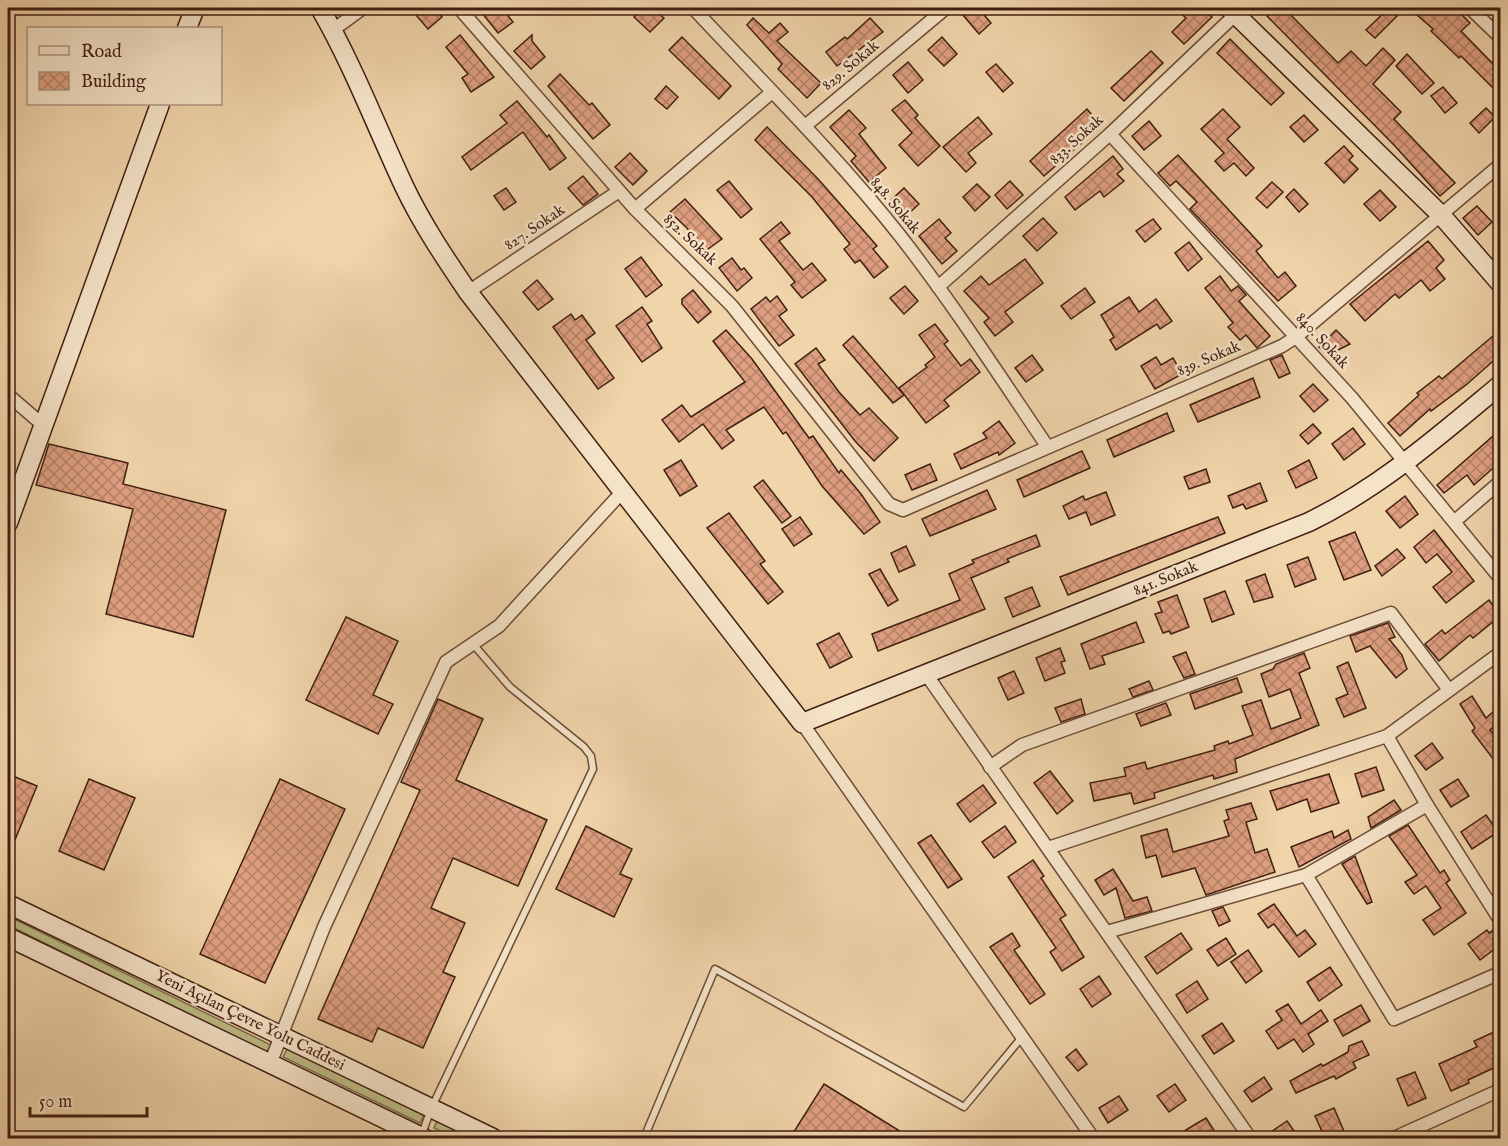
<svg xmlns="http://www.w3.org/2000/svg" width="1508" height="1146" font-family="'IM FELL English',serif">
<defs>
<pattern id="building-cross-hatch" width="8" height="8" patternUnits="userSpaceOnUse" patternTransform="scale(1.5)"><rect width="8" height="8" fill="#de9f80"/><path d="M0 0l8 8M0 8l8-8" fill="none" stroke="#b68167"/></pattern>
</defs>
<rect width="100%" height="100%" fill="#f0d4aa"/>
<filter id="stains"><feTurbulence type="fractalNoise" baseFrequency=".00333" numOctaves="4"/><feColorMatrix values="0 0 0 0 .2 0 0 0 0 .09 0 0 0 0 .02 0 0 0 .5 -.17"/></filter>
<radialGradient id="worn" r=".72"><stop offset=".6" stop-color="#630" stop-opacity="0"/><stop offset="1" stop-color="#630" stop-opacity=".3"/></radialGradient>
<g fill="#bdbc86" stroke="#7f6e4c" stroke-width="1.5">
<polygon points="8,916 271,1045 266,1053 8,925"/>
<polygon points="287,1049 424,1115 420,1123 283,1057"/>
<polygon points="437,1121 474,1138 455,1138 434,1128"/>
</g>
<g fill="url(#building-cross-hatch)" stroke="#411f12" stroke-width="1.5">
<polygon points="410,8 435,8 442,17 428,29"/>
<polygon points="478,8 502,8 513,22 498,33"/>
<polygon points="644,8 652,8 664,18 650,32 634,17"/>
<polygon points="972,8 978,8 991,23 979,34 963,15"/>
<polygon points="1175,8 1202,8 1212,17 1184,44 1172,32 1186,18"/>
<polygon points="1276,8 1284,8 1338,63 1351,51 1366,66 1383,48 1395,60 1373,84 1401,112 1394,119 1455,183 1440,196 1394,145 1267,16"/>
<polygon points="1389,8 1397,16 1375,38 1366,30"/>
<polygon points="1409,8 1455,8 1470,23 1461,31 1500,71 1500,83 1494,89 1461,56 1459,58 1431,31 1433,29"/>
<polygon points="753,18 769,33 780,23 788,32 777,41 821,83 807,98 778,69 782,64 747,25"/>
<polygon points="870,18 883,32 837,66 826,52 845,37 847,39"/>
<polygon points="460,35 494,77 471,92 462,78 468,74 446,47"/>
<polygon points="532,35 532,41 545,57 531,69 514,51"/>
<polygon points="682,37 731,86 719,99 669,50"/>
<polygon points="942,37 957,54 944,66 928,50"/>
<polygon points="1230,39 1284,93 1271,105 1217,53"/>
<polygon points="1151,51 1163,63 1124,101 1111,88"/>
<polygon points="1407,54 1434,83 1422,94 1396,66"/>
<polygon points="908,62 923,80 908,93 893,75"/>
<polygon points="996,64 1013,83 1003,92 986,72"/>
<polygon points="560,74 589,105 592,103 610,125 593,139 548,86"/>
<polygon points="666,86 678,97 667,109 655,99"/>
<polygon points="1443,87 1457,103 1445,113 1431,96"/>
<polygon points="905,100 918,115 915,118 940,146 918,166 899,145 912,133 892,110"/>
<polygon points="517,101 547,137 549,135 566,158 550,170 523,132 471,170 462,157 507,123 500,115"/>
<polygon points="1486,108 1495,117 1479,133 1470,123"/>
<polygon points="1087,109 1101,126 1044,176 1030,161"/>
<polygon points="1223,109 1240,127 1227,139 1254,168 1246,176 1234,163 1224,171 1215,161 1224,153 1201,129"/>
<polygon points="849,110 866,128 859,134 886,168 869,182 851,161 856,156 830,127"/>
<polygon points="1304,115 1318,130 1304,142 1290,127"/>
<polygon points="978,117 992,134 968,153 976,163 966,172 943,147"/>
<polygon points="1149,121 1161,136 1144,150 1132,136"/>
<polygon points="767,127 819,180 877,246 873,249 888,267 874,278 860,260 855,263 844,249 850,244 812,197 755,140"/>
<polygon points="1344,146 1353,156 1349,160 1358,169 1344,183 1325,163"/>
<polygon points="630,153 647,171 633,185 615,167"/>
<polygon points="1178,155 1262,246 1256,251 1278,278 1285,272 1296,286 1278,301 1190,209 1197,202 1176,181 1170,186 1158,173"/>
<polygon points="1113,156 1123,169 1117,174 1124,181 1104,197 1100,191 1075,210 1065,197"/>
<polygon points="583,176 598,194 583,205 568,188"/>
<polygon points="729,181 752,209 741,218 717,190"/>
<polygon points="1010,181 1023,195 1007,209 995,195"/>
<polygon points="1272,182 1283,192 1267,208 1256,198"/>
<polygon points="977,184 990,197 975,211 963,197"/>
<polygon points="506,188 516,202 504,210 494,196"/>
<polygon points="904,188 919,204 905,217 890,201"/>
<polygon points="1294,189 1308,204 1299,212 1286,197"/>
<polygon points="1380,190 1396,207 1380,221 1364,204"/>
<polygon points="685,199 722,239 704,252 687,228 670,212"/>
<polygon points="1477,206 1492,222 1478,235 1463,218"/>
<polygon points="1043,218 1057,233 1037,251 1023,236"/>
<polygon points="939,219 951,233 945,238 957,251 942,264 919,236"/>
<polygon points="1153,219 1161,229 1145,242 1136,231"/>
<polygon points="781,222 790,233 779,241 803,270 812,263 826,280 802,298 791,285 795,282 760,239"/>
<polygon points="1428,241 1444,260 1436,268 1445,279 1430,291 1421,280 1399,298 1395,294 1365,321 1350,304"/>
<polygon points="1189,242 1202,259 1188,271 1175,253"/>
<polygon points="641,257 662,285 646,297 625,269"/>
<polygon points="732,258 741,270 744,268 752,278 737,291 719,268"/>
<polygon points="1025,259 1043,283 1005,312 1013,322 995,336 984,322 989,318 964,291 981,276 989,285"/>
<polygon points="1220,276 1231,291 1238,286 1246,295 1239,301 1270,336 1257,348 1246,335 1240,340 1228,327 1233,323 1205,288"/>
<polygon points="537,280 553,299 538,310 523,292"/>
<polygon points="905,286 918,301 904,314 890,298"/>
<polygon points="1085,288 1095,302 1071,319 1061,306"/>
<polygon points="693,290 711,312 698,323 682,304 682,299"/>
<polygon points="777,296 787,310 779,316 794,335 779,346 751,309 766,297 770,302"/>
<polygon points="1129,297 1139,312 1156,299 1172,321 1160,329 1157,324 1116,350 1110,340 1114,337 1101,315"/>
<polygon points="642,307 652,321 647,324 662,348 642,362 616,326"/>
<polygon points="571,314 575,320 582,315 595,333 586,340 614,378 598,389 553,327"/>
<polygon points="935,324 948,341 944,344 961,366 970,359 980,372 944,400 949,406 926,423 899,388 927,367 925,365 935,357 919,335"/>
<polygon points="726,330 752,359 809,438 813,436 839,473 841,470 861,494 880,522 864,534 822,486 786,432 783,434 764,407 726,430 734,440 722,449 703,424 679,442 662,420 682,405 691,417 745,382 713,341"/>
<polygon points="1336,330 1350,344 1328,355 1319,347"/>
<polygon points="1500,330 1500,355 1466,385 1431,411 1430,409 1400,436 1388,423 1419,395 1417,393 1439,376 1442,379"/>
<polygon points="853,336 904,395 893,403 843,345"/>
<polygon points="816,348 825,360 818,364 839,392 860,415 869,408 898,438 874,461 855,441 795,364"/>
<polygon points="1032,355 1043,370 1026,382 1015,368"/>
<polygon points="1282,355 1290,373 1279,378 1270,360"/>
<polygon points="1156,357 1161,365 1173,358 1182,374 1155,389 1141,366"/>
<polygon points="1253,378 1260,397 1198,422 1190,405"/>
<polygon points="1313,384 1328,400 1314,412 1300,396"/>
<polygon points="1167,413 1174,431 1114,457 1107,440"/>
<polygon points="999,421 1015,443 999,455 998,452 961,469 954,454 987,438 983,433"/>
<polygon points="1313,424 1321,433 1308,444 1300,435"/>
<polygon points="1353,428 1365,444 1344,460 1332,444"/>
<polygon points="1500,430 1500,462 1474,485 1467,475 1444,493 1437,485"/>
<polygon points="49,444 128,463 123,484 226,510 193,637 106,614 133,509 36,485"/>
<polygon points="1082,451 1090,468 1024,497 1017,480"/>
<polygon points="681,460 697,486 680,496 664,470"/>
<polygon points="1309,460 1317,478 1296,488 1288,471"/>
<polygon points="930,464 937,480 912,490 905,475"/>
<polygon points="1206,469 1210,482 1189,489 1184,477"/>
<polygon points="763,480 791,516 782,523 754,487"/>
<polygon points="1260,483 1267,501 1246,509 1243,504 1233,508 1228,496"/>
<polygon points="987,490 996,509 930,536 922,519"/>
<polygon points="1106,492 1115,515 1091,525 1086,512 1069,519 1063,506 1083,496 1085,500"/>
<polygon points="1405,496 1418,514 1400,528 1386,511"/>
<polygon points="729,513 765,561 760,564 783,592 768,604 707,528"/>
<polygon points="800,517 812,534 794,546 782,529"/>
<polygon points="1218,517 1225,533 1068,595 1060,577"/>
<polygon points="1434,530 1474,581 1446,603 1433,587 1452,572 1437,554 1426,563 1414,547"/>
<polygon points="1355,532 1371,570 1344,580 1329,542"/>
<polygon points="1036,535 1040,546 1007,559 1009,562 971,578 985,609 878,651 872,634 960,600 949,574 974,563 972,560"/>
<polygon points="906,546 915,565 899,572 891,553"/>
<polygon points="1397,549 1405,558 1382,576 1375,566"/>
<polygon points="1308,557 1316,579 1295,587 1287,565"/>
<polygon points="880,569 898,600 888,606 869,574"/>
<polygon points="1265,574 1273,597 1254,602 1246,581"/>
<polygon points="1032,587 1040,606 1013,617 1005,598"/>
<polygon points="1225,591 1234,614 1212,622 1204,599"/>
<polygon points="1177,595 1189,627 1171,634 1169,631 1163,633 1155,614 1162,612 1158,602"/>
<polygon points="1489,600 1500,616 1473,638 1470,635 1439,661 1425,644 1442,630 1445,634"/>
<polygon points="346,617 398,641 373,695 393,704 378,734 306,700"/>
<polygon points="1136,622 1144,642 1102,656 1105,664 1090,669 1081,644"/>
<polygon points="1388,623 1395,637 1389,639 1402,655 1407,669 1396,678 1370,646 1356,652 1350,636"/>
<polygon points="839,633 852,657 830,668 817,644"/>
<polygon points="1060,648 1065,661 1061,662 1065,673 1045,681 1036,658"/>
<polygon points="1186,652 1195,674 1184,678 1173,657"/>
<polygon points="1304,653 1310,668 1299,673 1319,725 1235,759 1237,772 1214,779 1213,775 1154,793 1155,798 1134,804 1131,793 1094,801 1090,783 1126,776 1124,768 1145,762 1147,769 1215,750 1214,746 1228,741 1229,744 1253,735 1242,706 1261,700 1271,729 1301,718 1290,689 1269,697 1261,674 1273,669 1276,664"/>
<polygon points="1348,662 1366,708 1344,717 1336,699 1348,694 1337,667"/>
<polygon points="1014,671 1024,693 1008,700 998,678"/>
<polygon points="1237,678 1242,692 1195,709 1190,694"/>
<polygon points="1149,681 1153,690 1133,697 1129,689"/>
<polygon points="1472,696 1486,718 1500,706 1500,722 1490,730 1500,744 1500,768 1472,731 1475,728 1460,704"/>
<polygon points="438,699 483,719 456,780 547,820 518,886 453,858 431,908 465,923 443,972 455,977 423,1048 378,1028 372,1042 318,1019 420,790 401,782"/>
<polygon points="1081,699 1085,714 1061,722 1055,708"/>
<polygon points="1166,703 1171,715 1141,726 1136,714"/>
<polygon points="1432,743 1443,758 1426,770 1415,756"/>
<polygon points="1376,767 1384,790 1362,797 1355,774"/>
<polygon points="1050,771 1073,801 1057,814 1034,783"/>
<polygon points="8,774 37,786 8,857"/>
<polygon points="1329,774 1339,803 1311,812 1307,799 1277,810 1270,791"/>
<polygon points="89,779 135,798 104,870 59,851"/>
<polygon points="280,779 345,809 265,983 200,954"/>
<polygon points="1458,779 1469,796 1451,807 1440,790"/>
<polygon points="983,785 996,803 970,822 957,804"/>
<polygon points="1394,800 1401,810 1371,828 1368,817"/>
<polygon points="1251,803 1257,819 1246,822 1255,853 1267,849 1275,872 1206,895 1195,868 1162,877 1156,855 1146,858 1141,836 1167,829 1173,852 1229,836 1224,821 1229,819 1226,810"/>
<polygon points="1486,815 1498,832 1472,849 1461,832"/>
<polygon points="1408,825 1440,873 1444,870 1450,880 1446,883 1466,913 1434,935 1423,920 1441,908 1426,886 1414,894 1405,882 1417,875 1389,836"/>
<polygon points="586,826 632,849 620,874 632,879 614,917 556,889"/>
<polygon points="1005,826 1016,842 994,858 982,842"/>
<polygon points="1348,830 1351,839 1299,867 1291,847 1332,831 1334,838"/>
<polygon points="931,835 962,879 948,888 918,843"/>
<polygon points="1355,856 1372,902 1367,904 1342,864"/>
<polygon points="1033,860 1044,876 1041,878 1066,915 1060,919 1084,957 1062,971 1050,952 1056,948 1008,877"/>
<polygon points="1113,869 1133,901 1147,897 1152,911 1125,918 1116,888 1104,895 1095,880"/>
<polygon points="1274,904 1297,936 1305,930 1316,944 1299,957 1274,924 1268,928 1258,914"/>
<polygon points="1223,907 1230,921 1219,926 1212,911"/>
<polygon points="1497,928 1500,928 1500,945 1480,960 1468,944 1487,930 1489,933"/>
<polygon points="1012,933 1020,946 1014,950 1045,994 1030,1004 990,947"/>
<polygon points="1181,933 1192,949 1157,974 1145,957"/>
<polygon points="1226,938 1236,954 1218,966 1207,950"/>
<polygon points="1248,950 1262,971 1246,983 1231,962"/>
<polygon points="1330,967 1342,985 1319,1001 1307,982"/>
<polygon points="1099,976 1111,994 1092,1007 1080,989"/>
<polygon points="1197,981 1208,999 1187,1013 1176,995"/>
<polygon points="1288,1004 1301,1024 1321,1010 1328,1021 1308,1034 1314,1044 1303,1052 1294,1039 1278,1049 1266,1031 1282,1020 1276,1011"/>
<polygon points="1361,1005 1370,1021 1343,1036 1334,1020"/>
<polygon points="1222,1023 1234,1041 1214,1054 1202,1036"/>
<polygon points="1494,1032 1500,1046 1500,1065 1468,1080 1469,1083 1451,1091 1439,1064 1477,1047 1474,1041"/>
<polygon points="1362,1041 1369,1055 1353,1062 1356,1068 1336,1079 1334,1076 1296,1093 1290,1081 1321,1064 1323,1066 1348,1052 1349,1046"/>
<polygon points="1076,1049 1087,1064 1078,1071 1066,1057"/>
<polygon points="1415,1072 1426,1098 1408,1106 1397,1079"/>
<polygon points="1264,1077 1272,1089 1252,1102 1244,1091"/>
<polygon points="824,1084 911,1138 790,1138"/>
<polygon points="1175,1084 1186,1100 1169,1112 1157,1096"/>
<polygon points="1119,1096 1128,1110 1108,1123 1099,1108"/>
<polygon points="1334,1108 1347,1138 1325,1138 1315,1116"/>
<polygon points="1206,1118 1219,1138 1173,1138 1194,1125"/>
<polygon points="1287,1121 1299,1138 1262,1138"/>
</g>
<g fill="none" stroke-linecap="round" stroke-linejoin="round">
<g stroke="#6d4c38" stroke-width="9">
<g id="lane">
<polyline points="422,1134 431,1109 593,769 591,756 584,747 510,687 473,644"/>
<polyline points="644,1138 715,969 964,1107 1022,1037"/>
</g>
</g>
<g stroke="#6d4c38" stroke-width="15">
<g id="street">
<polyline points="459,8 635,209 732,306 889,504 903,510 1282,346 1296,337 1500,165"/>
<path d="M693 8C763 83 837 156 901 237 953 304 999 375 1047 446"/>
<polyline points="1470,8 1500,37"/>
<polyline points="333,30 363,8"/>
<polyline points="805,126 946,8"/>
<polyline points="1110,134 1352,398 1500,578"/>
<polyline points="635,209 772,92"/>
<polyline points="938,287 1110,134 1236,14"/>
<polyline points="468,292 619,191"/>
<polyline points="8,395 43,425"/>
<polyline points="1455,521 1500,482"/>
<polyline points="926,674 1250,1138"/>
<polyline points="802,723 1093,1138"/>
<polyline points="1387,736 1427,805 1500,920"/>
<polyline points="990,767 1022,745 1391,613 1449,690"/>
<polyline points="1048,848 1387,736 1500,653"/>
<polyline points="1306,875 1394,1019 1500,973"/>
<polyline points="1107,932 1306,875 1427,805"/>
<polyline points="270,1064 324,927 446,662 499,626 623,491"/>
<polyline points="1394,1138 1500,1090"/>
</g>
</g>
<g stroke="#411f12" stroke-width="21">
<g id="secondary">
<path d="M320 8C353 65 376 126 404 186 422 224 445 258 468 292L802 723 1309 522C1381 487 1440 435 1500 385"/>
<polyline points="1229,8 1442,216 1500,283"/>
<polyline points="187,28 195,8"/>
<polyline points="8,523 160,104"/>
<polyline points="8,904 493,1138"/>
<polyline points="8,937 424,1138"/>
</g>
</g>
<use href="#lane" stroke="#f5e3c8" stroke-width="6"/>
<use href="#street" stroke="#f5e3c8" stroke-width="12"/>
<use href="#secondary" stroke="#f5e3c8" stroke-width="18"/>
</g>
<g text-anchor="middle" dominant-baseline="central" stroke-width="5" stroke-linejoin="round" paint-order="stroke">
<g font-size="16" fill="#411f12" stroke="#f5e3c8">
<text transform="translate(851 66) rotate(-40)">829. Sokak</text>
<text transform="translate(1077 140) rotate(-42)">833. Sokak</text>
<text transform="translate(895 206) rotate(50)">848. Sokak</text>
<text transform="translate(535 228) rotate(-34)">827. Sokak</text>
<text transform="translate(690 240) rotate(43)">852. Sokak</text>
<text transform="translate(1322 341) rotate(47)">840. Sokak</text>
<text transform="translate(1209 359) rotate(-23)">839. Sokak</text>
<text transform="translate(1166 579) rotate(-22)">841. Sokak</text>
<text transform="translate(250 1021) rotate(26)">Yeni Açılan Çevre Yolu Caddesi</text>
</g>
</g>
<rect width="1508" height="1146" fill="none" stroke="#f0d4aa" stroke-width="30"/>
<rect x="9" y="9" width="1490" height="1128" fill="none" stroke="#411f12" stroke-width="3"/>
<rect x="15" y="15" width="1478" height="1116" fill="none" stroke="#411f12" stroke-width="1.5"/>
<rect x="27" y="27" width="195" height="78" fill="#f5e3c8" stroke="#ad957f" stroke-width="1.5"/>
<rect x="39" y="46" width="30" height="9" fill="#f5e3c8" stroke="#ad957f" stroke-width="1.5"/>
<text x="81" y="57" font-size="18" fill="#411f12">Road</text>
<rect x="39" y="72" width="30" height="18" fill="url(#building-cross-hatch)" stroke="#ad957f" stroke-width="1.5"/>
<text x="81" y="87" font-size="18" fill="#411f12">Building</text>
<path d="M30 1107v9h117v-9" fill="none" stroke="#411f12" stroke-width="3"/>
<text x="39" y="1107" font-size="18" fill="#411f12" stroke="#f5e3c8" stroke-width="4.5" paint-order="stroke">50 m</text>
<rect width="100%" height="100%" filter="url(#stains)"/>
<rect width="100%" height="100%" fill="url(#worn)"/>
</svg>
